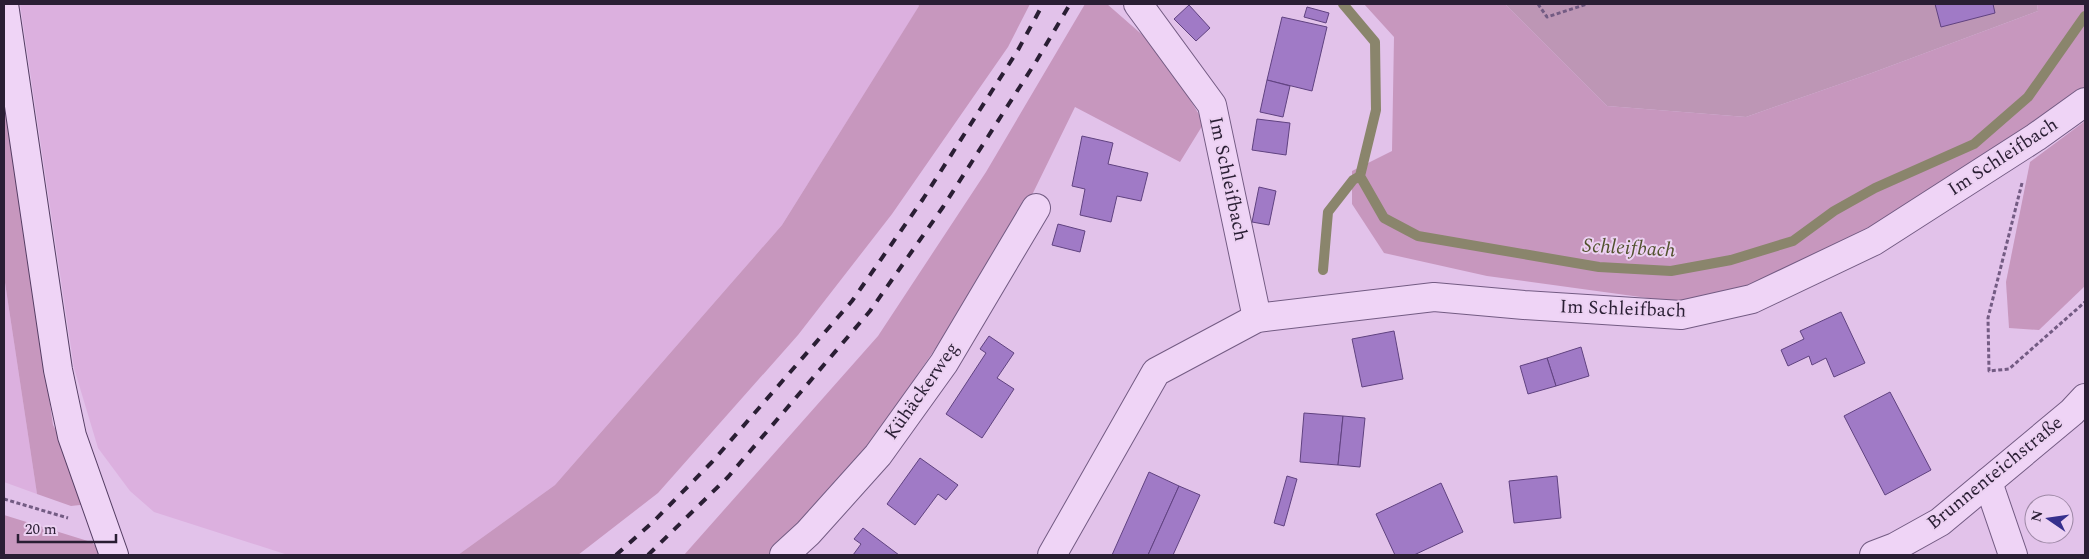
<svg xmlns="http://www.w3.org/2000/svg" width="2089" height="559" font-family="Spectral,serif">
<rect width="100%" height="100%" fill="#e2c2ea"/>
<g fill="#dcb0df">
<polygon points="20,4 918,4 920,5 782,225 555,485 458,555 288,555 154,512 130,491 98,448 74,368"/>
<polygon points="4,276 37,494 4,482"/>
</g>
<g fill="#c797be">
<polygon points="918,4 1030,4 1008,47 892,214 798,335 658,493 578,555 458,555 555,485 782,225 919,6"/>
<polygon points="1085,4 1107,4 1162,52 1204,123 1180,162 1075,107 1013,234 882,427 803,524 768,555 684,555 878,336 986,172"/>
<polygon points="1364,4 1505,4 1607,106 1746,117 1869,74 2038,11 2037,4 2085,4 2085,94 2041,125 1869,228 1751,289 1684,303 1487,276 1384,253 1352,204 1352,171 1392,151 1394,37"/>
<polygon points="4,79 53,425 77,470 89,504 71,506 37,494 4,276"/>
<polygon points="2085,121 2085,286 2039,330 2009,328 2006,282 2030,162"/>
<polygon points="4,515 91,542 107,555 4,555"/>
</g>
<polygon fill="#bd96b5" points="1505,4 2037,4 2038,11 1869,74 1746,117 1607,106"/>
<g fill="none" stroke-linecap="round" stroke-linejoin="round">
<g stroke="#8a856c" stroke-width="10">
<polyline points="1343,4 1375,42 1376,110 1360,176 1384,218 1418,236 1599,267 1671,271 1731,260 1793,241 1834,211 1875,188 1974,144 2028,97 2085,16"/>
<polyline points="1323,270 1328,212 1353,180 1360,176"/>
</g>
</g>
<g fill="#a07ac6" stroke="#604280">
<polygon points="1935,4 1993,4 1995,13 1941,27"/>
<polygon points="1189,5 1210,28 1196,41 1174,19"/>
<polygon points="1307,7 1329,13 1326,23 1304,17"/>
<polygon points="1282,17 1327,27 1312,91 1267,80"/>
<polygon points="1267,80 1290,86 1283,117 1260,112"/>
<polygon points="1257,119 1290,123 1286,155 1252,150"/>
<polygon points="1082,136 1113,143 1108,164 1148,173 1141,201 1117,196 1111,222 1080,215 1085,189 1072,186"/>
<polygon points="1259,187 1276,191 1269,225 1252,222"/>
<polygon points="1058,224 1085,231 1080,252 1052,245"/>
<polygon points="1841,312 1865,363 1834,377 1826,358 1812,365 1809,356 1788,366 1781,350 1804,339 1800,331"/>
<polygon points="1394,331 1403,379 1362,387 1352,339"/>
<polygon points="989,336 1014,353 997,378 1014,389 982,438 946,414 986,353 980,349"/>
<polygon points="1581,347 1589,376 1556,386 1547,358"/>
<polygon points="1547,358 1556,386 1528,394 1520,366"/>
<polygon points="1890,392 1931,470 1885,495 1844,416"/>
<polygon points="1304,413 1343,416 1338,465 1300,462"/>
<polygon points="1343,416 1365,418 1360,467 1338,465"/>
<polygon points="920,458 958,485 946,500 938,494 915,525 887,504"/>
<polygon points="1149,472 1179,486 1148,555 1112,555"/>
<polygon points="1287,476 1297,479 1284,526 1274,523"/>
<polygon points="1557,476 1561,518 1514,523 1509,481"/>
<polygon points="1441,483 1463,532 1414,555 1395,555 1376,514"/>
<polygon points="1179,486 1200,495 1173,555 1148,555"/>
<polygon points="863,528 899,555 853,555 861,544 854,539"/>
</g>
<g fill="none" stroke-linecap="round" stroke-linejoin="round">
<g stroke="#735b83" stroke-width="30">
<g id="street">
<polyline points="1138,4 1212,105 1257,318"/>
<polyline points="1988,482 2013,555"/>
<polyline points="784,555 808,533 878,455 944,363 1036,208"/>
<polyline points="1052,555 1156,372 1257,318 1434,297 1524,305 1681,315 1752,299 1874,241 2036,137 2085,102"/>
<polyline points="1874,555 1895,547 1940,522 2072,412 2085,398"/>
</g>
</g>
<g stroke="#553e64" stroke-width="30">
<polyline id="secondary" points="4,4 58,370 72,436 114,555"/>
</g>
<g stroke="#735b83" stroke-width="3" stroke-dasharray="4 2.5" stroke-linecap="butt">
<polyline points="1538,4 1547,17 1587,4"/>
<polyline points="2022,183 1988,318 1989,371 2009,369 2085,302"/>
<polyline points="4,499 68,518"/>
</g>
<use href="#street" stroke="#efd4f6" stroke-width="28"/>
<use href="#secondary" stroke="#efd4f6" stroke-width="28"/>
<g stroke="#2a1e34" stroke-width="4" stroke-dasharray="9 9" stroke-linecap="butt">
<polyline points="616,555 654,521 712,462 852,301 923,199 1018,50 1043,4"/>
<polyline points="648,555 728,477 870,311 943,207 1037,60 1070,4"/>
</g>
</g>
<g text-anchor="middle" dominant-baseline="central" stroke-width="4" stroke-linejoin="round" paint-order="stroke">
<g font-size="19" fill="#2a1e34" stroke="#ecd1f2">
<text transform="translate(2003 157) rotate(-33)">Im Schleifbach</text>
<text transform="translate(1228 179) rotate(78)">Im Schleifbach</text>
<text transform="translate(1623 309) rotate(2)">Im Schleifbach</text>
<text transform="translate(922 391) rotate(-55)">Kühäckerweg</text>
<text transform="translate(1995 473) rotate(-39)">Brunnenteichstraße</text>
</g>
<g font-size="20" font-style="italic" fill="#52522e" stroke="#ecd1f2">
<text transform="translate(1629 248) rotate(3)">Schleifbach</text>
</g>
</g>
<rect width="2089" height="559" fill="none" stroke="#2a1e34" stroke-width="10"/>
<g transform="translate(2049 519) rotate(283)"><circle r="24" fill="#ecd1f2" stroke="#9e89a6"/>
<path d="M0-4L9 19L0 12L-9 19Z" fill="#362f8d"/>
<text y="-8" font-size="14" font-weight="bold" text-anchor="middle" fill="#2a1e34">N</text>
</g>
<path d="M18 534v8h98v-8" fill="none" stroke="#2a1e34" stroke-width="2.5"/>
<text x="25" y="534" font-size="15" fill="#2a1e34" stroke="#ecd1f2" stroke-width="4" paint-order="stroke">20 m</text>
</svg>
